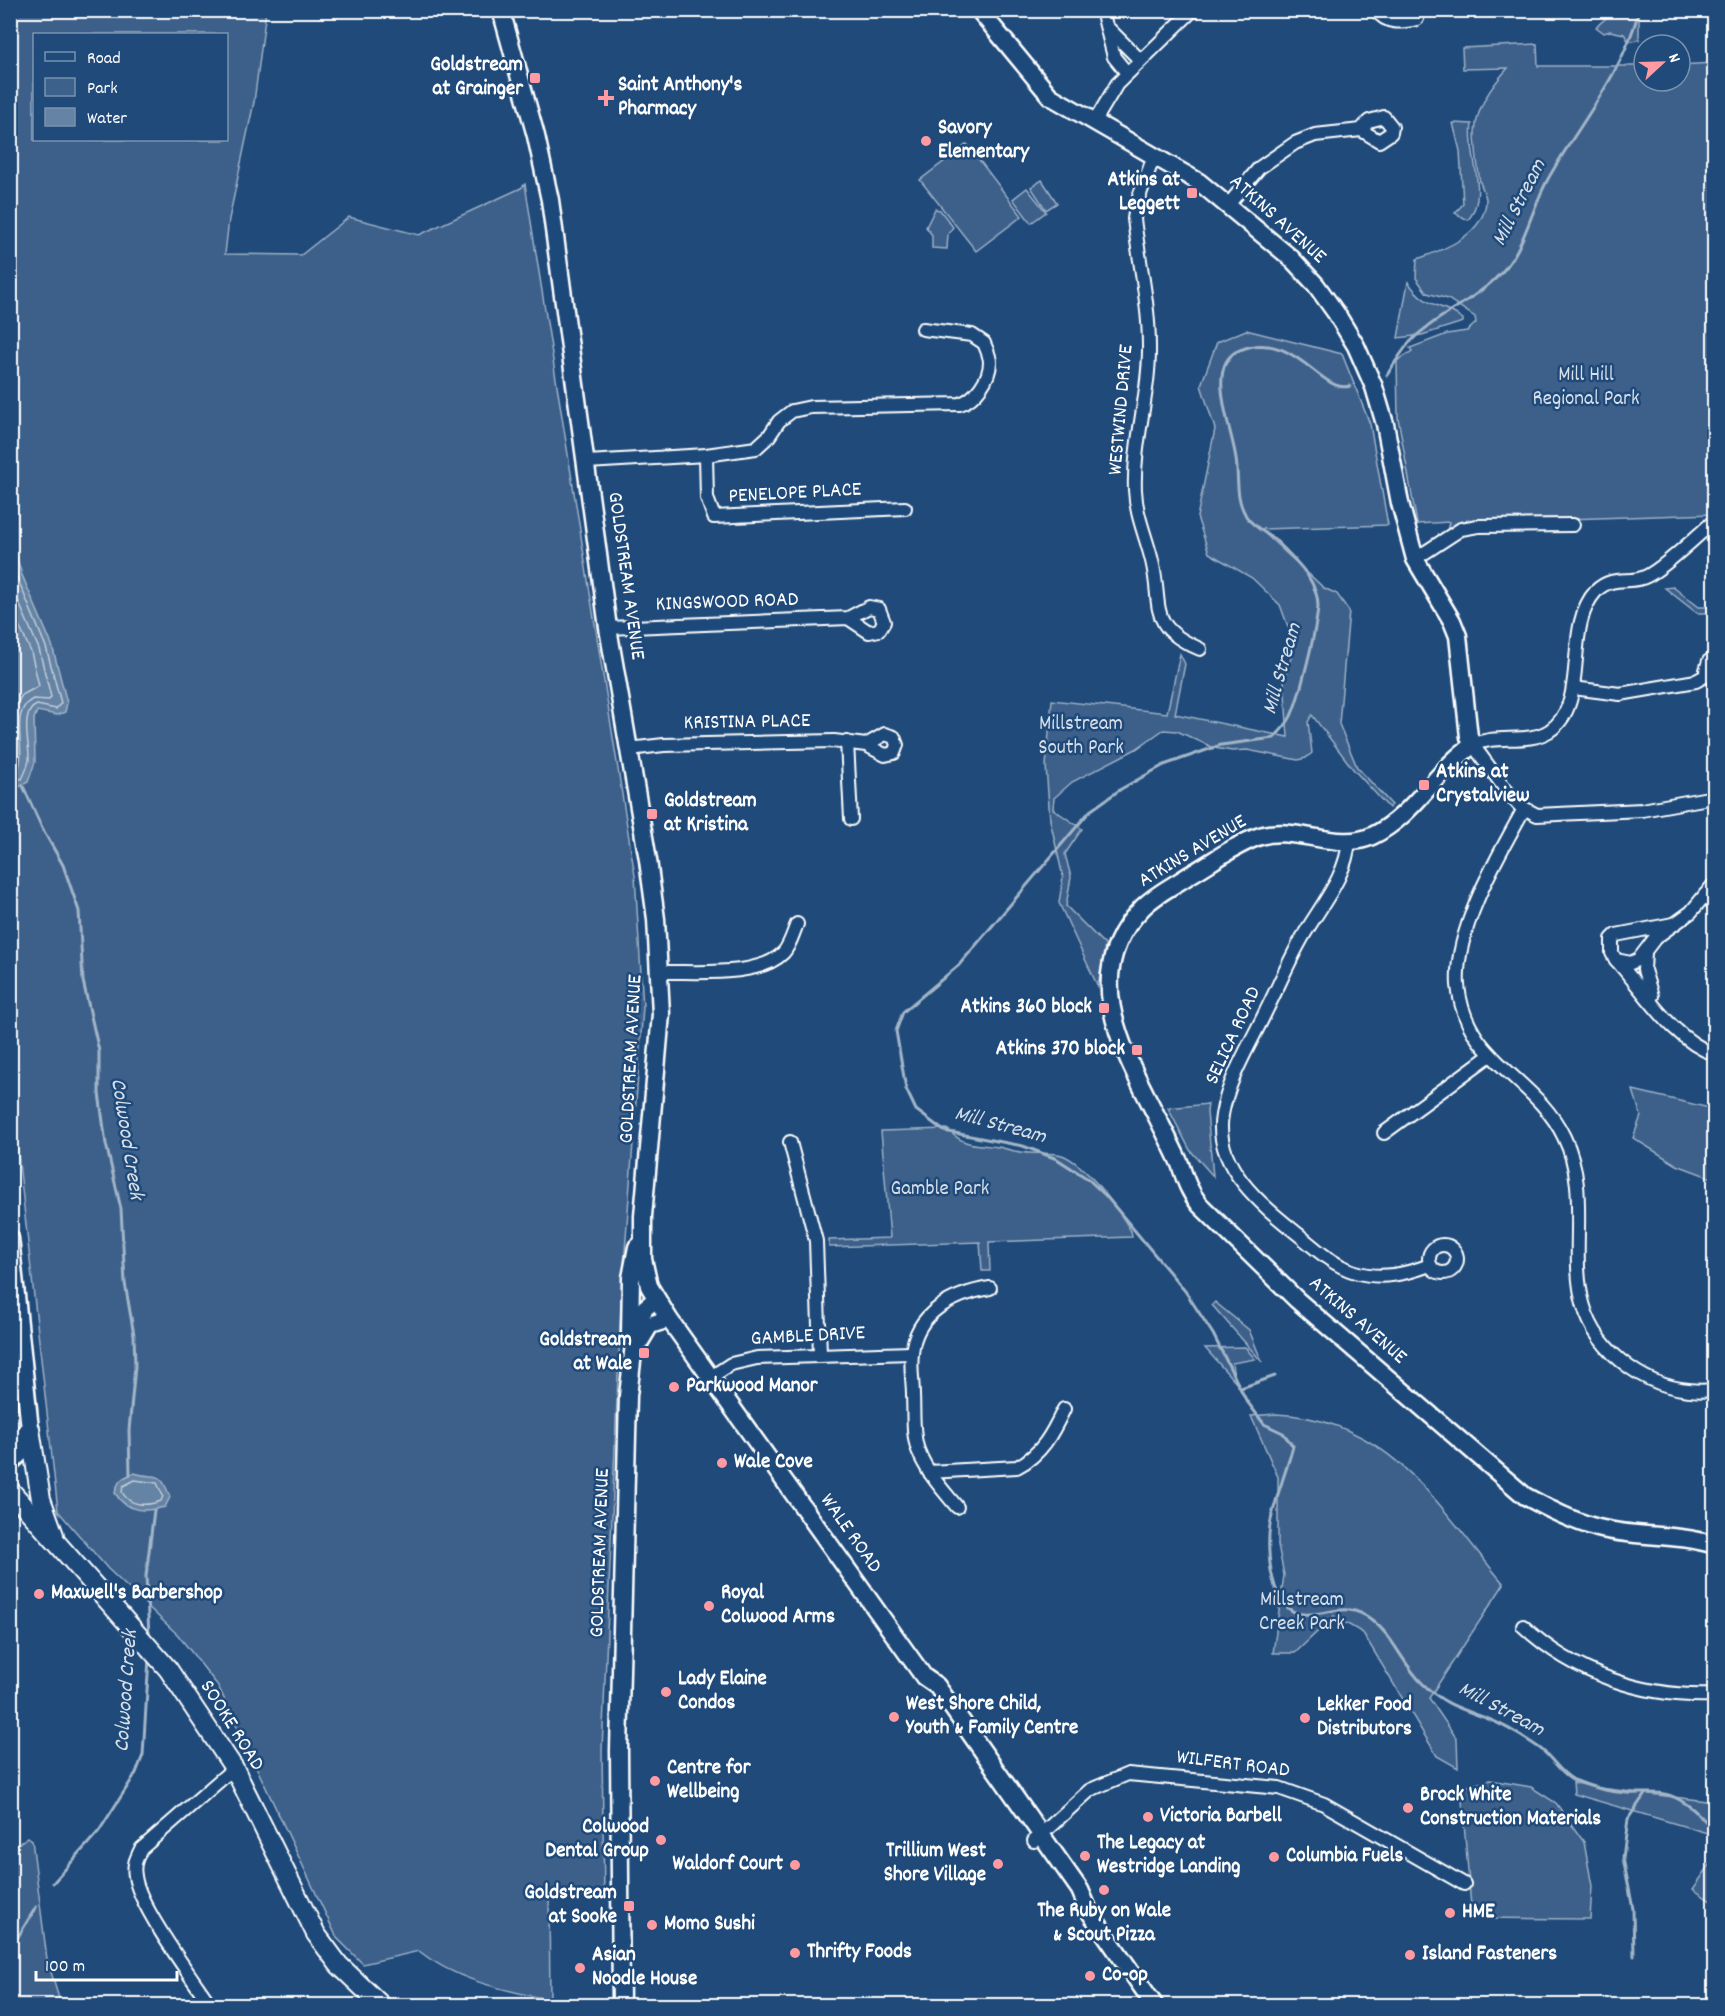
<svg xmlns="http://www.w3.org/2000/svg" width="1725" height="2016" font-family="Dekko,sans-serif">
<rect width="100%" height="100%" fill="#1f4a7a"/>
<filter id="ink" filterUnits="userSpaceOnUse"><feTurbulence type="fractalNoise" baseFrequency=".0167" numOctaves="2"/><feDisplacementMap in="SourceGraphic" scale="12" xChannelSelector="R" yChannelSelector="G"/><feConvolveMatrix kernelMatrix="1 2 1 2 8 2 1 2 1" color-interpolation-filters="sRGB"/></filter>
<g filter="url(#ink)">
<g fill="#3c618b" stroke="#9eb0c5" stroke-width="1.5" fill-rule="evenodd">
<path d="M10 11H266L254 102 229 219 225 254 301 255 349 217 419 235 521 188 525 184 635 876 643 1007 621 1306 602 1751 604 1896 549 1897 550 2000C505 1990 456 1981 419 1951L363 1964 337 1938 218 1686 178 1635 108 1569 58 1511 10 1082ZM34 34H226V140H34Z"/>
<polygon points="1614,11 1639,11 1639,40 1629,42 1624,34 1610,31 1604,33 1596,27"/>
<path d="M1537 44 1538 66H1644V81H1680V65L1714 63V514L1477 522 1447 531 1449 522 1417 524 1398 418 1397 361 1412 351 1410 348 1447 334 1467 331 1476 323 1475 317 1448 299 1427 293 1416 278 1417 259C1444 250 1486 234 1486 199 1485 193 1482 188 1480 182 1478 170 1475 144 1475 132 1477 106 1491 87 1508 68L1463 69 1462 48Z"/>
<path d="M1453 123 1472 124C1467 156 1490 193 1468 220L1455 213 1463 204 1460 151Z"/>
<polygon points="967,144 1022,216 976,251 920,180"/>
<polygon points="1042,180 1057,203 1046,210 1031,187"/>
<polygon points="1027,188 1046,212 1031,223 1013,199"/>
<polygon points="935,209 940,210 953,227 948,234 947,249 932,248 932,235 926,227"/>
<path d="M1408 282C1428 310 1438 301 1463 319V322L1422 335 1398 338Z"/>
<polygon points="1246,330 1342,354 1370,424 1388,525 1260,529 1324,588 1337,594 1349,611 1339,724 1357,767 1392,805 1389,808 1353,769 1312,715 1308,722 1312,753 1306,758 1298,760 1247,750 1232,751 1214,748 1177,731 1163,730 1136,749 1072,782 1054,798 1053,809 1082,829 1065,854 1071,877 1066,906 1105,945 1098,987 1059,903 1063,877 1050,820 1046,766 1052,700 1167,713 1180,654 1185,664 1175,714 1288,737 1284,680 1295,645 1280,605 1252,578 1209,553 1197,517 1215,429 1201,385 1217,342"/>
<polygon points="1673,587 1699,607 1710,607 1714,592 1714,613 1697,613 1665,588"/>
<polygon points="1633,1090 1714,1109 1714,1179 1677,1165 1633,1138 1641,1116"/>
<polygon points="1208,1104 1207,1112 1213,1176 1190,1150 1168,1108"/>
<path d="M947 1129C966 1148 975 1143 998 1147 1008 1149 1019 1153 1030 1153 1040 1154 1052 1152 1062 1155 1086 1164 1118 1209 1131 1231L1132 1237 989 1242 990 1271H982L980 1242 829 1247V1240L890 1238 881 1131Z"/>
<polygon points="1215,1302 1249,1330 1262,1362 1212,1305"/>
<polygon points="1245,1347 1255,1359 1232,1363 1236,1383 1205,1348"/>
<path d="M1276 1414C1391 1419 1437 1505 1504 1584L1429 1698 1457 1739 1458 1768 1437 1756 1363 1633 1334 1616 1295 1653H1273L1284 1575 1278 1545V1477L1251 1416Z"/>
<polygon points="1490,1780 1531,1787 1556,1803 1584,1842 1592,1886 1590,1919 1472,1918 1461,1788"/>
<polygon points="1573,1782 1592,1787 1714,1802 1714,1835 1574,1794"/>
<polygon points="28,1837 32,1840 47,1959 61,2005 11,2005 11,1858 15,1846"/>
<polygon points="1714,1859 1714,1903 1693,1889"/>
</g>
<g fill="#6583a4" stroke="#a3b5c8" stroke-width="1.5">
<polygon points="10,535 22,575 52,645 67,703 65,712 57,715 37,711 34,719 35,762 28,782 19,787 10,782"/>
<path d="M134 1473C160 1481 158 1467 170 1497L165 1507C145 1512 127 1513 115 1493 118 1480 122 1478 134 1473Z"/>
</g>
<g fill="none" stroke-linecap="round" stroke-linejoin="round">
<g stroke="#c1cddb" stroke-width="1.5">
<path d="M10 556 17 577 46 647 61 703 56 709 37 705C19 712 30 745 29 760 28 766 25 773 22 779L10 777"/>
<path d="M10 582 39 649 51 697 49 700 33 699C8 712 27 748 18 769L10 770"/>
<polyline points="10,606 31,652 39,686 22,695 13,710 10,760"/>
<path d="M135 1480 157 1483 163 1496 161 1501C147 1506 130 1507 122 1492L123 1486Z"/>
</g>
<g stroke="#a3b5c8" stroke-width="3">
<path d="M1387 375C1395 363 1403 348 1414 338 1438 315 1471 302 1495 279 1524 254 1530 211 1548 179 1579 124 1624 72 1639 10"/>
<path d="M1350 386C1321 395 1294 328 1240 350 1203 364 1233 431 1236 459 1239 479 1235 497 1246 516 1251 525 1266 533 1274 539 1286 550 1299 563 1308 576 1313 584 1318 596 1318 606 1317 627 1300 697 1291 716 1287 725 1280 731 1274 738L1221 745 1164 765 1121 789 1090 811 959 965 903 1012 896 1031 906 1089 916 1110 944 1131 1023 1146 1057 1159 1088 1179 1106 1196 1185 1291 1213 1334 1246 1400 1264 1424 1283 1433 1293 1446C1286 1473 1275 1498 1270 1525 1266 1550 1270 1612 1303 1614 1328 1616 1347 1600 1372 1620 1394 1637 1403 1665 1423 1684 1445 1705 1459 1708 1486 1718 1504 1725 1522 1736 1538 1747 1552 1756 1559 1773 1574 1780 1591 1787 1608 1792 1627 1793 1642 1794 1662 1790 1676 1798 1691 1805 1703 1819 1714 1830"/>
<polyline points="23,786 42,828 63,865 79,911 83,981 99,1051 99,1093 106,1144 121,1209 125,1283 134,1335 135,1366 129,1430 130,1475"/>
<polyline points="1241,1388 1275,1376"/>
<polyline points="149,1636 146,1576 154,1510"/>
<polyline points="53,1883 99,1831 136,1773 143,1755 149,1658"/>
<polyline points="10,1950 36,1907"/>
<polyline points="1634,1956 1633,1909 1623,1858 1628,1819 1645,1794"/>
</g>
<g stroke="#fff" stroke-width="16">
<g id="street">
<polyline points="1102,10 1114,57 1127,73"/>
<path d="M1376 10C1386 24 1401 23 1417 19"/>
<polyline points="1108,28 1140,60"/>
<polyline points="1095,121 1117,84 1193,10"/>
<path d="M1154 156 1136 205 1134 219C1139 261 1149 304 1149 346 1150 394 1133 441 1135 490 1136 516 1146 536 1152 561 1163 606 1146 626 1200 649"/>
<polyline points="1228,205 1259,168 1295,143 1315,135 1361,130 1379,141 1391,133 1392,127 1384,117 1369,121 1361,130"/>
<polyline points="706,455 707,498 714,517 905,508"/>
<path d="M587 462 706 455 756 448 769 436 779 421 792 411 811 407 960 404C975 399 990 379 990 362 990 356 986 348 984 343L972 335 923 329"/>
<path d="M1714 521C1698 535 1664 568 1647 576 1631 585 1613 574 1596 591 1562 628 1591 704 1549 731 1526 745 1497 733 1473 745L1509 794 1520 806 1537 815 1642 810 1714 797"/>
<polyline points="1415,559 1461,529 1478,526 1573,525"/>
<polyline points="608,628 848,618 869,607 879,609 884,622 879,630 869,632 848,618"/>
<polyline points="1714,658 1709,661 1706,670 1714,680"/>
<polyline points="1573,688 1620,694 1696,681 1707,675"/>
<polyline points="847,742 851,819"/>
<polyline points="629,749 664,745 834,741 866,745 885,755 894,753 897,745 894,737 885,734 866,745"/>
<path d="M1524 809C1498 856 1454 930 1458 985 1465 1062 1535 1076 1564 1137 1602 1214 1541 1305 1629 1367 1654 1385 1684 1393 1714 1390"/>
<path d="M1349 840C1347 875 1322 904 1305 933 1290 958 1279 985 1266 1011 1251 1043 1228 1079 1222 1115 1213 1167 1263 1206 1299 1235 1317 1250 1333 1265 1355 1272 1381 1280 1406 1274 1430 1265"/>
<polyline points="1705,895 1714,904"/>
<polyline points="1673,924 1616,935 1612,939 1612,953 1616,960 1631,963 1639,959 1655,938 1691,912 1714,884"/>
<polyline points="1645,953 1644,970 1652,996"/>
<path d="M1616 960C1645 992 1673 1040 1714 1054"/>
<path d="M661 972C694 971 758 978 783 953 790 946 793 933 797 924"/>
<polyline points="1384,1133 1489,1056"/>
<polyline points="790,1142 816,1241 820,1354"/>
<circle cx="1443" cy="1259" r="14"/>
<polyline points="711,1377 731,1364 757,1358 911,1353"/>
<path d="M929 1472 1017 1467C1042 1454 1052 1434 1064 1409"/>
<path d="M957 1507C943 1490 926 1472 918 1450 912 1434 914 1413 913 1395 913 1382 910 1367 912 1354 915 1312 954 1294 990 1288"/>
<path d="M1523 1626C1574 1674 1645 1698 1714 1695"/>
<polyline points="1034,1841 1090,1790 1128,1774 1279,1788 1324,1804 1464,1884"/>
<path d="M211 2006C192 1978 138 1905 135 1876 133 1865 136 1859 141 1849L234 1768"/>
</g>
</g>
<g stroke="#fff" stroke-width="21">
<g id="secondary">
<polyline points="501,10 536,136 550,200 608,628 648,860 656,919 661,1014 643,1216 643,1259 649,1286 669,1319 924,1677 937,1686 1080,1890 1089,1911 1155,2006"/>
<path d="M979 10 1050 96 1199 182 1291 258 1316 285 1336 313 1356 346 1374 387 1385 424 1400 503 1415 559 1452 621 1458 636 1469 737 1473 745C1436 770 1414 816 1372 836 1338 852 1296 825 1260 836 1234 845 1211 863 1188 876 1173 886 1156 894 1143 907 1078 971 1122 1049 1156 1115 1164 1131 1173 1148 1180 1164 1185 1179 1189 1192 1200 1205L1297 1300 1525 1496C1549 1509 1572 1521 1598 1528 1637 1538 1677 1533 1714 1545"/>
<polyline points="10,1238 30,1429 24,1450 10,1463"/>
<polyline points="630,1335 631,1278 637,1247"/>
<polyline points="638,1345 650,1325 669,1319"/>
<polyline points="621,2006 619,1750 628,1396 636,1327 645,1308 656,1299"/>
</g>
</g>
<g stroke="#fff" stroke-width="22">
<g id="primary">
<polyline points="30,1429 41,1499 54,1535"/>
<polyline points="10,1447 30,1429"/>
<polyline points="10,1490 168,1669 234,1768 316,1934 339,1965 382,2006"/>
</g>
</g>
<use href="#street" stroke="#1f4a7a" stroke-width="12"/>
<use href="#secondary" stroke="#1f4a7a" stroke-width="16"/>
<use href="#primary" stroke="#1f4a7a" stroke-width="18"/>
</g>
</g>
<g fill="#ff9aa2" stroke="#1f4a7a" stroke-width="2">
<rect x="529" y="72" width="12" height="12" rx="3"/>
<path d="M603 89h6v6h6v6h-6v6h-6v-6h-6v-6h6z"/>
<circle cx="926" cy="141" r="6"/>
<rect x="1186" y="187" width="12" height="12" rx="3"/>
<rect x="1418" y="779" width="12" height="12" rx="3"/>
<rect x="646" y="808" width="12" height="12" rx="3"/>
<rect x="1098" y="1002" width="12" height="12" rx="3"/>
<rect x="1131" y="1044" width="12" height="12" rx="3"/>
<rect x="638" y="1347" width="12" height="12" rx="3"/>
<circle cx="674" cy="1387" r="6"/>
<circle cx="722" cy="1463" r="6"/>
<circle cx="39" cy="1594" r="6"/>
<circle cx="709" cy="1606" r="6"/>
<circle cx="666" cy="1692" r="6"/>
<circle cx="894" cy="1717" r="6"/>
<circle cx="1305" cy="1718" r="6"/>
<circle cx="655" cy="1781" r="6"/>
<circle cx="1408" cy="1808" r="6"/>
<circle cx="1148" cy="1817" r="6"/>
<circle cx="661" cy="1840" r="6"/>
<circle cx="1085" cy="1856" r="6"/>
<circle cx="1274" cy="1857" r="6"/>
<circle cx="998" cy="1864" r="6"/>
<circle cx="795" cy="1865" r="6"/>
<circle cx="1104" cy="1890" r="6"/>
<rect x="623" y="1900" width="12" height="12" rx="3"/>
<circle cx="1450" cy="1913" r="6"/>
<circle cx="652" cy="1925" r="6"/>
<circle cx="795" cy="1953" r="6"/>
<circle cx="1410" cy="1955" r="6"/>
<circle cx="580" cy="1968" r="6"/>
<circle cx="1090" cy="1976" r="6"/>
</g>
<g text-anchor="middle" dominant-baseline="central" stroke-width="5" stroke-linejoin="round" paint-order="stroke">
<g font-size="21" font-weight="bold" fill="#fff" stroke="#1f4a7a" text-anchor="start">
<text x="523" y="66" text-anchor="end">Goldstream<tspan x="523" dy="24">at Grainger</tspan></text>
<text x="618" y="86">Saint Anthony's<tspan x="618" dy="24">Pharmacy</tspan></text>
<text x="938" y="129">Savory<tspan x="938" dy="24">Elementary</tspan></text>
<text x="1180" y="181" text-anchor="end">Atkins at<tspan x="1180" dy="24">Leggett</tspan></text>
<text x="1436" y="773">Atkins at<tspan x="1436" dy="24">Crystalview</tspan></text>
<text x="664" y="802">Goldstream<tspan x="664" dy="24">at Kristina</tspan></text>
<text x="1092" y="1008" text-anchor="end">Atkins 360 block</text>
<text x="1125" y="1050" text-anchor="end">Atkins 370 block</text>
<text x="632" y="1341" text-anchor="end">Goldstream<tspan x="632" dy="24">at Wale</tspan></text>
<text x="686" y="1387">Parkwood Manor</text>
<text x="734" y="1463">Wale Cove</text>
<text x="51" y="1594">Maxwell's Barbershop</text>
<text x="721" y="1594">Royal<tspan x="721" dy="24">Colwood Arms</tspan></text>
<text x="678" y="1680">Lady Elaine<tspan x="678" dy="24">Condos</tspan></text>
<text x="906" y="1705">West Shore Child,<tspan x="906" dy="24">Youth &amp; Family Centre</tspan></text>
<text x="1317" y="1706">Lekker Food<tspan x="1317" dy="24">Distributors</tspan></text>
<text x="667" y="1769">Centre for<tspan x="667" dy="24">Wellbeing</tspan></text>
<text x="1420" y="1796">Brock White<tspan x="1420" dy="24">Construction Materials</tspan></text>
<text x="1160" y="1817">Victoria Barbell</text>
<text x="649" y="1828" text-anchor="end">Colwood<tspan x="649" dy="24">Dental Group</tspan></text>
<text x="1097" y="1844">The Legacy at<tspan x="1097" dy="24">Westridge Landing</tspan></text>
<text x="986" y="1852" text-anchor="end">Trillium West<tspan x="986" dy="24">Shore Village</tspan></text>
<text x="1286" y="1857">Columbia Fuels</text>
<text x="783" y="1865" text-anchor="end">Waldorf Court</text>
<text x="617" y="1894" text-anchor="end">Goldstream<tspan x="617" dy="24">at Sooke</tspan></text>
<text x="1104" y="1912" text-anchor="middle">The Ruby on Wale<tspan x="1104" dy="24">&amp; Scout Pizza</tspan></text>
<text x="1462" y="1913">HME</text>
<text x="664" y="1925">Momo Sushi</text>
<text x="807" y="1953">Thrifty Foods</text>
<text x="1422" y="1955">Island Fasteners</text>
<text x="592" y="1956">Asian<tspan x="592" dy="24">Noodle House</tspan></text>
<text x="1102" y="1976">Co-op</text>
</g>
<g font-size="21" fill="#fff" stroke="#1f4a7a">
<text transform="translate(1277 220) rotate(42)">ATKINS AVENUE</text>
<text transform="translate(1122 410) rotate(-85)">WESTWIND DRIVE</text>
<text transform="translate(795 494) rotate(-3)">PENELOPE PLACE</text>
<text transform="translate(625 576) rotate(82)">GOLDSTREAM AVENUE</text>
<text transform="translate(727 603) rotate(-2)">KINGSWOOD ROAD</text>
<text transform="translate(747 723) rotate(-1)">KRISTINA PLACE</text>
<text transform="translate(1193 852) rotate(-31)">ATKINS AVENUE</text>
<text transform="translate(1234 1036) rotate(-65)">SELICA ROAD</text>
<text transform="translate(632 1059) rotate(-87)">GOLDSTREAM AVENUE</text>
<text transform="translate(1357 1321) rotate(41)">ATKINS AVENUE</text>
<text transform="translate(808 1337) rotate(-3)">GAMBLE DRIVE</text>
<text transform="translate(850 1534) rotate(55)">WALE ROAD</text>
<text transform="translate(601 1553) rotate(-88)">GOLDSTREAM AVENUE</text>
<text transform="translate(231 1726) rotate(58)">SOOKE ROAD</text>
<text transform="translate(1233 1765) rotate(7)">WILFERT ROAD</text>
</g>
<g font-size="21" fill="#d8dfe8" stroke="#1f4a7a">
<text x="1586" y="376">Mill Hill<tspan x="1586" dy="24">Regional Park</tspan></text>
<text x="1081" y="725">Millstream<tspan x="1081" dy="24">South Park</tspan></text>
<text x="940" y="1190">Gamble Park</text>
<text x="1302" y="1601">Millstream<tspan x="1302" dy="24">Creek Park</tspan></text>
</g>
<g font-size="22" font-style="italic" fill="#d8e0e8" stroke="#1f4a7a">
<text transform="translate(1520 203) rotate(-63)">Mill Stream</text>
<text transform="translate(1283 669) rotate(-74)">Mill Stream</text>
<text transform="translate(1000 1126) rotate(15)">Mill Stream</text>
<text transform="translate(126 1139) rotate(81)">Colwood Creek</text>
<text transform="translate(127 1691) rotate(-86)">Colwood Creek</text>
<text transform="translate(1501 1710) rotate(28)">Mill Stream</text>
</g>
</g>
<rect width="1725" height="2016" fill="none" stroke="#1f4a7a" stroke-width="36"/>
<rect x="18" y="18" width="1689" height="1980" fill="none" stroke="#fff" stroke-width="2" filter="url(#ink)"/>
<rect x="33" y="33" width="195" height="108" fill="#1f4a7a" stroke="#7992af" stroke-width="1.5"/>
<rect x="45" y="52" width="30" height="9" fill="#1f4a7a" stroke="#7992af" stroke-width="1.5"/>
<text x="87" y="63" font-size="18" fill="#ffffff">Road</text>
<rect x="45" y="78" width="30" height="18" fill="#3c618b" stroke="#7992af" stroke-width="1.5"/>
<text x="87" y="93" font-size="18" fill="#ffffff">Park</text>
<rect x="45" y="108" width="30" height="18" fill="#6583a4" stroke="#7992af" stroke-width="1.5"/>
<text x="87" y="123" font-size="18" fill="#ffffff">Water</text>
<g transform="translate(1662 63) rotate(68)"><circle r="28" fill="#1f4a7a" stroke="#7992af" stroke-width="1.5"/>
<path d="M0-4.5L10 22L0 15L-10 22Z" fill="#ff9aa2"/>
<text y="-9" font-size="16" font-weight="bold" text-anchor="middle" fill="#ffffff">N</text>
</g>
<path d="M36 1971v9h141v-9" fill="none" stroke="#ffffff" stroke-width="3"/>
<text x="45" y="1971" font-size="18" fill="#ffffff" stroke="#1f4a7a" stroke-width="4.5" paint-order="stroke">100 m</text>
</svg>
